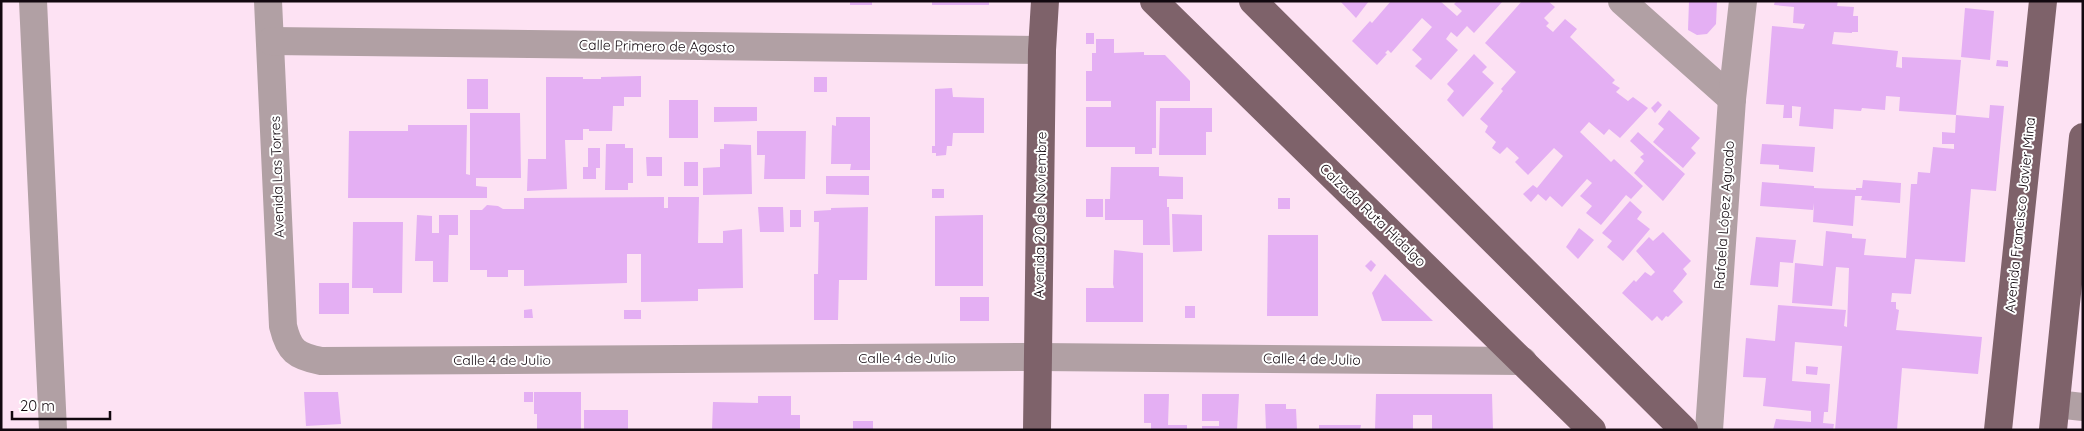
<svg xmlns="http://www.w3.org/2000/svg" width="2084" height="431" font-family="Quicksand,sans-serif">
<rect width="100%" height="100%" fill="#fde2f3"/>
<g fill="#e4aff3">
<rect x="850" y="1" width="22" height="4"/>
<rect x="932" y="1" width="57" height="4"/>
<polygon points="1340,1 1369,1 1356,18"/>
<polygon points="1391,1 1440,1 1457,16 1462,11 1454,4 1457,1 1503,1 1474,33 1467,26 1457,37 1451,32 1446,39 1458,50 1431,80 1415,66 1422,59 1412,50 1432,27 1422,18 1391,53 1388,50 1385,53 1387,54 1377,65 1352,41 1370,21 1372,23"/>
<polygon points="1522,1 1548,1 1555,7 1544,18 1549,23 1546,26 1553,32 1565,19 1577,29 1570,37 1615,80 1612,83 1620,88 1616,92 1628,101 1633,97 1648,108 1620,138 1609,129 1604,135 1589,122 1580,132 1611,162 1614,159 1643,186 1631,199 1626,195 1601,225 1586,213 1592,206 1580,196 1592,183 1587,179 1562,207 1550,196 1546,201 1538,194 1531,202 1523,194 1533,185 1537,188 1563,156 1554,148 1528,175 1515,162 1519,158 1507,147 1500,154 1492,148 1496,142 1485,132 1488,126 1480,119 1503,91 1501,89 1516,72 1485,43"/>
<polygon points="1689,1 1717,1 1716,24 1707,34 1697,35 1688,30"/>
<polygon points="1775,1 1838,1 1837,6 1854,7 1853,16 1858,16 1858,32 1852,32 1852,33 1834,32 1832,44 1898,51 1896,67 1902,68 1902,57 1961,60 1956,115 1899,111 1900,97 1886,96 1885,110 1862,108 1861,111 1834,109 1833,129 1799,126 1801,107 1792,106 1792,118 1783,118 1784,105 1766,104 1772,26 1803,29 1805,24 1793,23 1794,7 1774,5"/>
<polygon points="1965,8 1994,11 1990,60 1961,57"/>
<rect x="1086" y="33" width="8" height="11"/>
<polygon points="1096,39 1114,39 1114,53 1144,52 1144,55 1165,55 1190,81 1190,101 1156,101 1156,148 1152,148 1152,154 1135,154 1135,147 1086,147 1086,107 1111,107 1111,101 1086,101 1086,71 1092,71 1092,53 1096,53"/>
<polygon points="1474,54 1487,67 1482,72 1494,83 1463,117 1447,100 1454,91 1447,84"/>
<polygon points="1997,60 2008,61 2008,67 1996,66"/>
<polygon points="641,76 641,97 624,97 624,106 613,106 612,131 589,131 589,129 583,129 583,140 565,140 567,189 527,191 528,159 546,159 546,77 583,77 583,79 601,79 601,77"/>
<rect x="814" y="77" width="13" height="15"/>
<rect x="467" y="79" width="21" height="30"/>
<polygon points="952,88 953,97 984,98 984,133 953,133 952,146 947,146 946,155 936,156 936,153 932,153 932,146 935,146 935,89"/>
<rect x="669" y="100" width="29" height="38"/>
<polygon points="1658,101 1662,105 1655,113 1651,108"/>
<polygon points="1990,105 2004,106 1996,191 1971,189 1965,262 1915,259 1911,294 1892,293 1891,302 1896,302 1896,309 1899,310 1896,330 1982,337 1978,374 1902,368 1897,430 1835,430 1842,346 1795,342 1792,381 1830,384 1828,412 1824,412 1823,423 1834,424 1833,430 1773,430 1776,419 1811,422 1811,411 1763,406 1766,378 1743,377 1746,338 1775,341 1778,305 1846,310 1844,326 1847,327 1849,268 1836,267 1832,306 1792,303 1795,263 1823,266 1826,231 1852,234 1852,238 1866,239 1864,255 1906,258 1911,184 1917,184 1918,172 1930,173 1933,147 1954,149 1954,144 1942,144 1942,132 1955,133 1956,115 1989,118"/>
<polygon points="714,107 757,107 757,121 714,122"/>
<polygon points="1160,108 1212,108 1212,132 1206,132 1206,155 1159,155"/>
<polygon points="1669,110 1700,138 1691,148 1696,153 1683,168 1653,142 1664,129 1658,124"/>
<polygon points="470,113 520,113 521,178 476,178 476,186 487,187 487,198 348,198 349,131 408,131 408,125 467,125 466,174 470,175"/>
<polygon points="836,117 870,117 870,170 850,170 851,164 831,164 832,125 836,126"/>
<polygon points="757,131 806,131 805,179 764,179 765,155 757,155"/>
<polygon points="1638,132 1685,174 1663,201 1634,173 1644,161 1640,157 1644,154 1630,141"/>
<polygon points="606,144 625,144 625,148 633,148 633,183 628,183 628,190 605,190"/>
<polygon points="724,144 751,145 752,194 703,195 703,168 720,167 720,149 724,149"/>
<polygon points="1762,144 1815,147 1813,172 1779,169 1779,165 1760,164"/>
<polygon points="588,148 600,148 600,168 596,168 596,179 583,179 583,167 588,167"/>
<polygon points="646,157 662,157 662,176 647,176"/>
<rect x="684" y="162" width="14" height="24"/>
<polygon points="1111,167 1159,167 1159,176 1183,177 1183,199 1167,199 1167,207 1169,207 1170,245 1143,245 1143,220 1105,220 1105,199 1110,199"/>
<polygon points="826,176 869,176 869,195 826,194"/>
<polygon points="1863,180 1901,183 1900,203 1861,200 1862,196 1855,196 1853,226 1813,222 1814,203 1813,210 1760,206 1762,182 1814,186 1814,188 1856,190 1856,188 1862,188"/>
<rect x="932" y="189" width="12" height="9"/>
<polygon points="664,197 664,208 668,208 668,197 699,197 698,243 723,243 723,231 742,229 743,288 698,289 698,301 641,302 641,254 627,254 627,283 524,286 524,270 508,270 508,277 487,277 487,270 470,270 470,210 482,210 487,205 498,206 503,209 524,209 524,198"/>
<rect x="1278" y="198" width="12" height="11"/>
<rect x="1086" y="199" width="17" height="18"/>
<polygon points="1630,201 1642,212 1637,219 1650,229 1623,261 1607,247 1612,241 1602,233"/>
<polygon points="758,207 783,207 784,232 760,232"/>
<polygon points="868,207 867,280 839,280 838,320 814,320 814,274 818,274 819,222 814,222 814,211 831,210 831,208"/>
<rect x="790" y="210" width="11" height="17"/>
<polygon points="1172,214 1202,215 1202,251 1173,252"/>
<polygon points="417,215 432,216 432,233 439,233 439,215 458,215 458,235 449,235 448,282 433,282 433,261 415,261"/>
<polygon points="983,215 983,286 935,286 935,216"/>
<polygon points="353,222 403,222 402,293 373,293 373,288 352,288"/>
<polygon points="1579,228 1594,240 1578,259 1566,247"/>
<polygon points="1663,232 1691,261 1683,269 1687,274 1673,291 1683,302 1668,317 1666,316 1662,321 1657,316 1652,321 1622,293 1634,280 1636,282 1645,272 1651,276 1655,272 1636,251 1649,237 1653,241"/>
<polygon points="1268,235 1318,235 1318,316 1267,316"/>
<polygon points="1756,237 1796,240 1793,263 1780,262 1778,287 1750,285"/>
<polygon points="1114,250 1143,253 1143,322 1086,322 1086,288 1114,288 1113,284"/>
<polygon points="1371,260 1376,265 1371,272 1365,266"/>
<polygon points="1385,274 1433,321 1382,321 1372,293"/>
<rect x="319" y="283" width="30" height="31"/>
<rect x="960" y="297" width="29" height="24"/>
<rect x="1185" y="306" width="10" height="12"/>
<polygon points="532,309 533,318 524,318 524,310"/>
<rect x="624" y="310" width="17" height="9"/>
<polygon points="1806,366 1818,367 1817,375 1806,374"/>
<polygon points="304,392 338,392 341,424 306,426"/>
<rect x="524" y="392" width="9" height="10"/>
<polygon points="534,392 581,392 581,430 537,430 537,414 534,414"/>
<polygon points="1144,394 1169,394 1168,425 1187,425 1187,430 1151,430 1151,423 1144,423"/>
<polygon points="1202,394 1239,394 1237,430 1202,430 1202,426 1219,426 1219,421 1202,421"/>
<polygon points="1376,394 1492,394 1493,430 1432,430 1432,415 1413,415 1413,430 1375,430"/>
<polygon points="758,396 791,396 791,415 800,415 800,430 712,430 713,402 758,403"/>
<polygon points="1265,404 1286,404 1286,409 1296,409 1297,430 1266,430"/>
<rect x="584" y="410" width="44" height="20"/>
<rect x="853" y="421" width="20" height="9"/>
<polygon points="1319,425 1361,425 1360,430 1319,430"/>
</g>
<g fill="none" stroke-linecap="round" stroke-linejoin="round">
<g stroke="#b1a0a4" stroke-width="28">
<polyline points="33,1 53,430"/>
<path d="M268 1 283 326C289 351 296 356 321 361L1038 357 1523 361"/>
<polyline points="1622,1 1732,99"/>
<polyline points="271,41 1042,50"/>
<polyline points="2056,404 2083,407"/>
<polyline points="1709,430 1732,99 1743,1"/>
</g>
<g stroke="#7e626a" stroke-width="28">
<polyline points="1154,1 1592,430"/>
<polyline points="1253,1 1684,430"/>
<polyline points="1037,430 1042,50 1045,1"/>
<polyline points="1998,430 2043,1"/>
<polyline points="2053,430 2083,137"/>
</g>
</g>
<g text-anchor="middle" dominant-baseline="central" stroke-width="4" stroke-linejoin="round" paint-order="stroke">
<g font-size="14" fill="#12080f" stroke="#fff">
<text transform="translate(657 46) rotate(1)">Calle Primero de Agosto</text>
<text transform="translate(277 177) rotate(-92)">Avenida Las Torres</text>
<text transform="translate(1040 215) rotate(-89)">Avenida 20 de Noviembre</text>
<text transform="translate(1373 215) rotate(44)">Calzada Ruta Hidalgo</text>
<text transform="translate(1724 215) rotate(-86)">Rafaela López Aguado</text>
<text transform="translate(2020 215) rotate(-84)">Avenida Francisco Javier Mina</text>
<text x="907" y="358">Calle 4 de Julio</text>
<text transform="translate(1312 359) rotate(1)">Calle 4 de Julio</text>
<text x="502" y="360">Calle 4 de Julio</text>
</g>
</g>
<rect width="2084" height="431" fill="none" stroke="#12080f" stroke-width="5"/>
<path d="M12 411v8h98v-8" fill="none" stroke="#12080f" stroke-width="2.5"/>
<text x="20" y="411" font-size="15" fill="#12080f" stroke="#ffffff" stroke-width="4" paint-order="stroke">20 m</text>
</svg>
